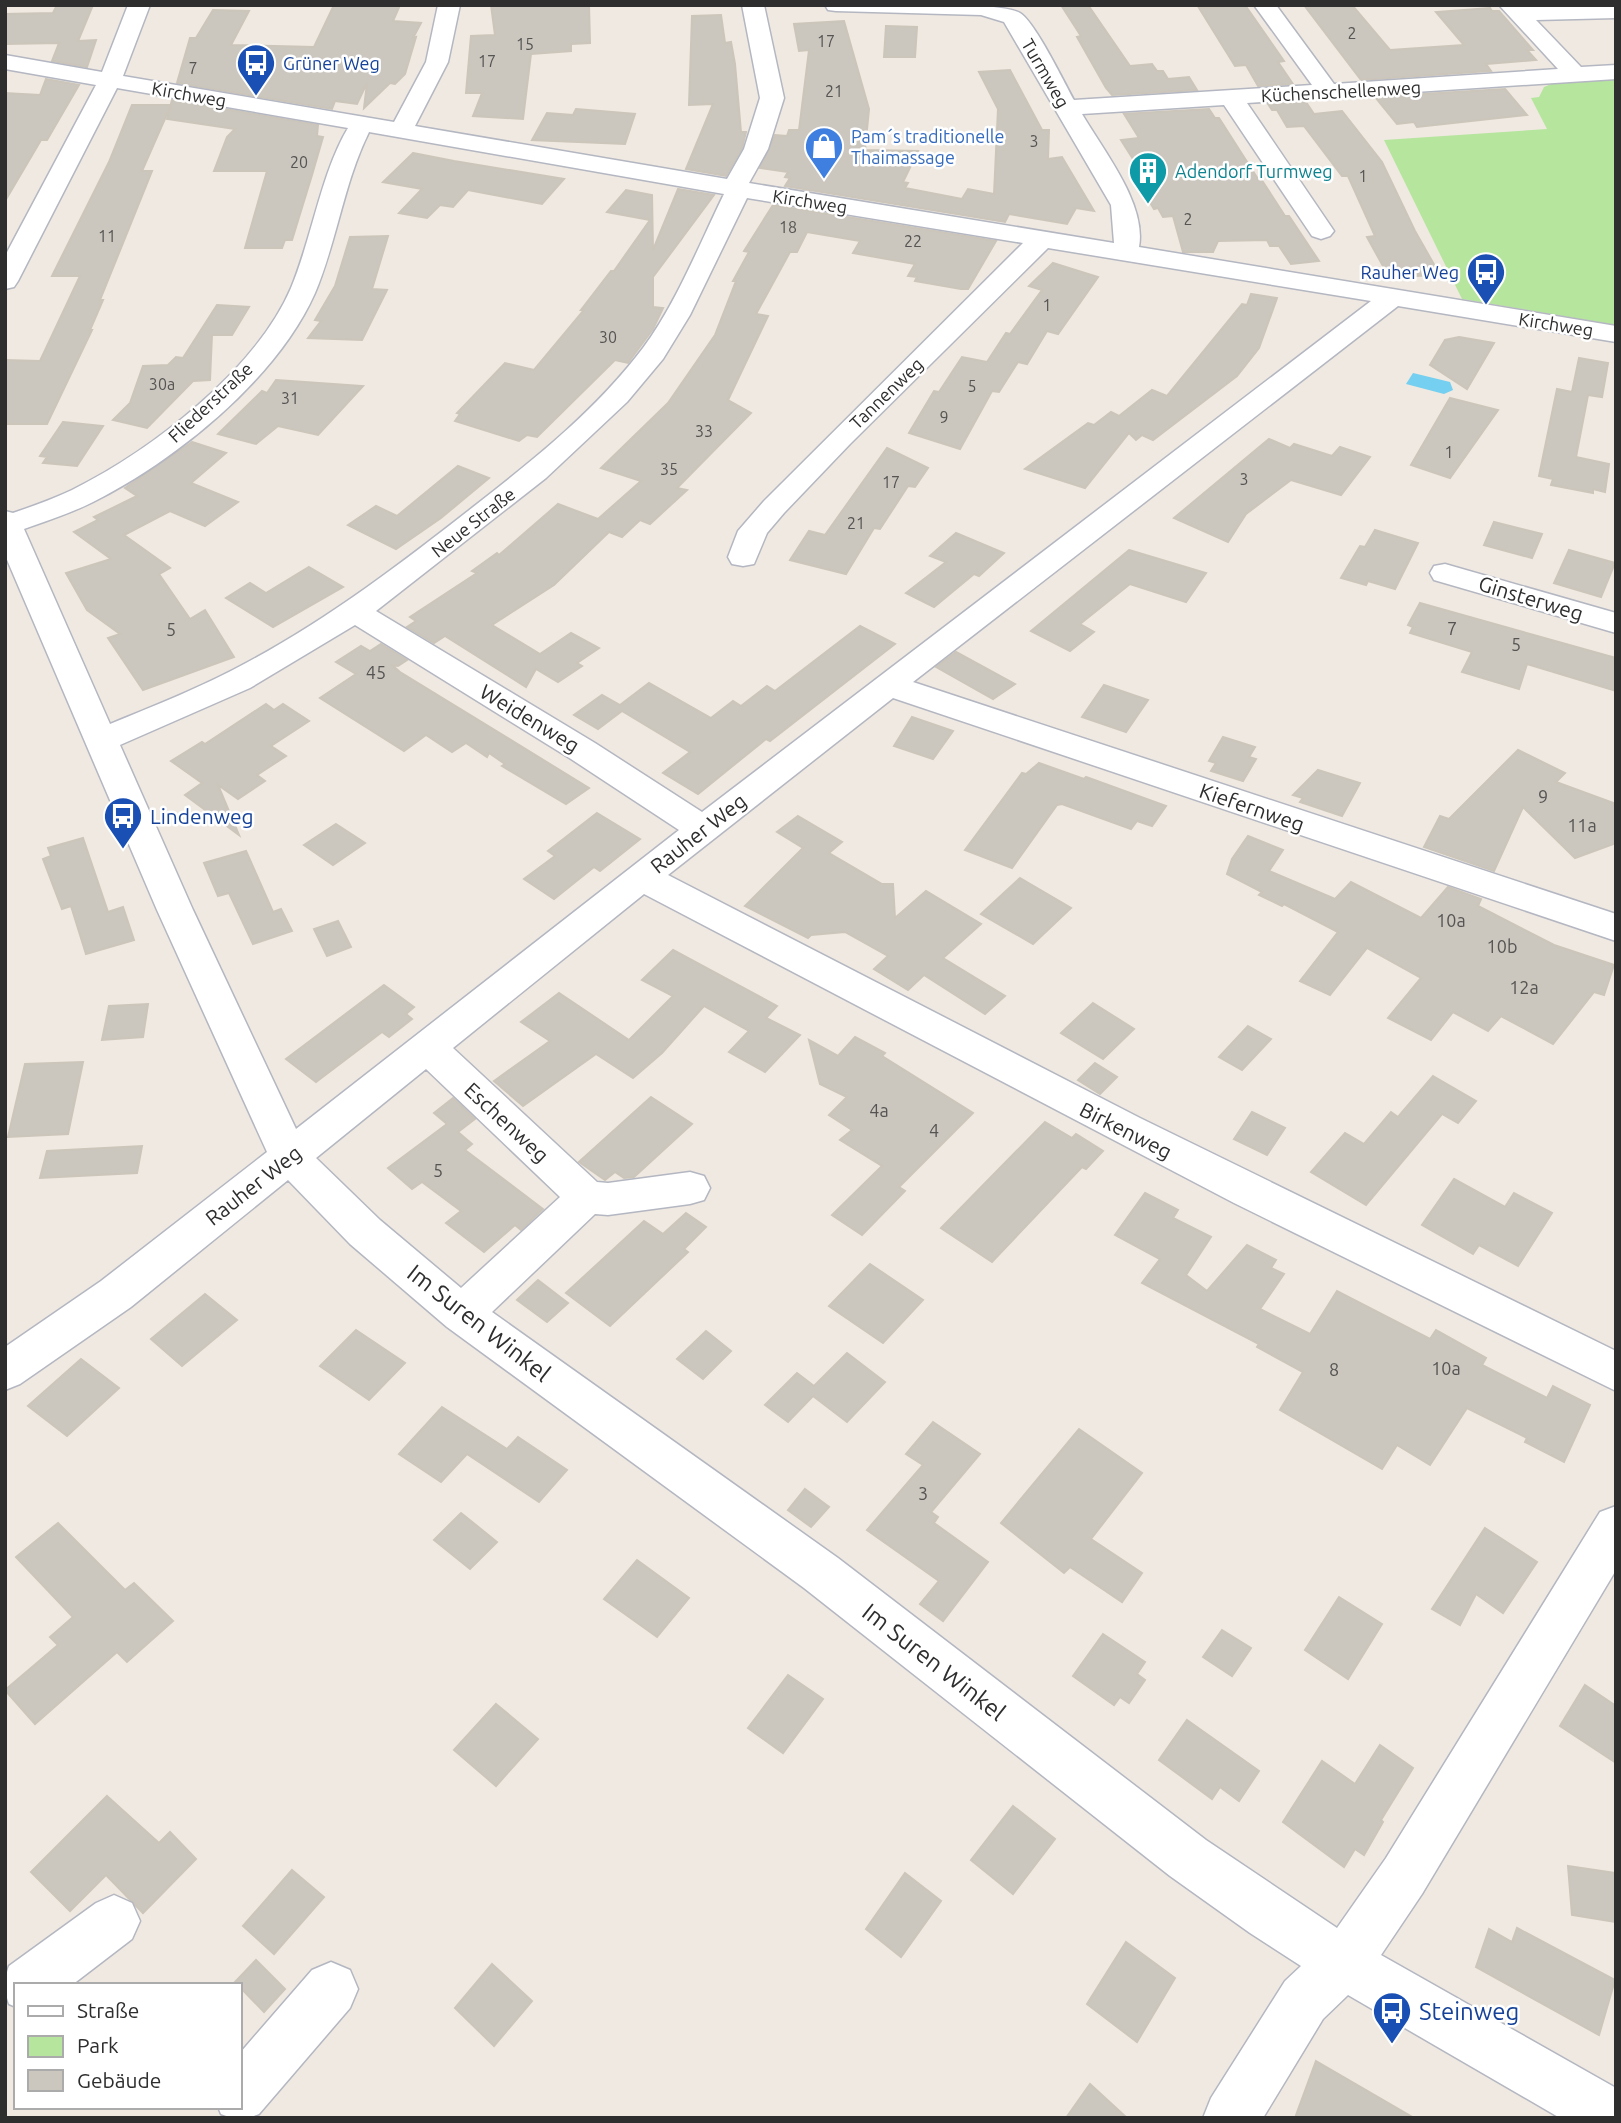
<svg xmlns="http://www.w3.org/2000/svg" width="1621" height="2123" font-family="Ubuntu,sans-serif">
<rect width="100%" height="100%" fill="#efe9e1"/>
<polygon fill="#b6e59e" points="1616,78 1616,325 1462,299 1384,140 1547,129 1531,98 1539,97 1544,87 1556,82"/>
<polygon fill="#75cff0" points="1413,373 1450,382 1453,390 1444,394 1406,384"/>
<g fill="#cbc7bf" stroke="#cbc5ba" stroke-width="2">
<polygon points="57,5 93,5 78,41 96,40 87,67 52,61 59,43 5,44 5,14 53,13"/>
<polygon points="334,5 400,5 393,21 421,23 413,38 416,37 405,74 395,84 390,83 364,108 367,83 357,104 335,101 332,109 177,83 190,38 196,38 213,10 249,11 231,45 314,47"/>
<polygon points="491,5 589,5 590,43 571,44 571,51 531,54 523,119 473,116 482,93 466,93 471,36 495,35"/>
<polygon points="1061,5 1088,5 1130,66 1152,64 1157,71 1163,71 1168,79 1189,77 1197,90 1112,95 1106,88 1077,37 1081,36"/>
<polygon points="1245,5 1284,61 1278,62 1293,84 1258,86 1246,65 1235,66 1199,8"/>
<polygon points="1304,5 1352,5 1390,50 1464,45 1436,12 1490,8 1492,11 1499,11 1533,50 1527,50 1536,60 1486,64 1491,71 1361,80"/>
<polygon points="721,15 725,43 731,42 735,64 741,132 746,132 742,148 726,176 686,169 713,104 689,105 692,16"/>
<polygon points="844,21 869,109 865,150 918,151 903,182 908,183 905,188 962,199 968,189 994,194 998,109 979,72 1010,70 1042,130 1049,130 1048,159 1062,157 1094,211 1076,208 1067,224 1009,214 1005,222 785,186 790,178 785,177 788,172 760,168 775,135 787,136 789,130 799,130 809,50 799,51 794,24"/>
<polygon points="886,26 917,27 915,57 884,57"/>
<polygon points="46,79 79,85 47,140 41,140 5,201 5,93 40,95"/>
<polygon points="1505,89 1527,115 1417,127 1414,122 1397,124 1375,97"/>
<polygon points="172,100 318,125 317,136 323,137 312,175 292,240 285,240 282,248 245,248 267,171 214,171 227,137 235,129 167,119"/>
<polygon points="1306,102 1314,114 1342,111 1382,162 1415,231 1440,275 1389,277 1367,237 1375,236 1348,176 1342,176 1304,126 1287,127 1277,110 1272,110 1268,104"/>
<polygon points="132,105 171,105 142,171 152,171 100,300 103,300 90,330 92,330 47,424 5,424 5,360 40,361 80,276 52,276 109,162"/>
<polygon points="576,109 635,114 625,144 532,140 547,113 573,115"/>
<polygon points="1209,109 1215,118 1219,118 1258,179 1261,179 1285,216 1289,216 1319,261 1291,264 1279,246 1270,246 1267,240 1218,241 1213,252 1183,252 1173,216 1163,217 1158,208 1154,209 1136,179 1145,178 1121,140 1139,138 1124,114"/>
<polygon points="413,153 454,161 564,179 542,204 468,190 453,207 440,205 427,218 399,213 422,189 383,182"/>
<polygon points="678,189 714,195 653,277 653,307 663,308 653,329 628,363 615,360 537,437 527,435 519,441 455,421 460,414 457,413 505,363 534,370 584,310 581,310 611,271 614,271 650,220 607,212 626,190 652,195 653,250"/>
<polygon points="773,205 996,241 968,289 961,289 915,281 917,277 908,276 915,264 853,253 860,241 807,232 797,252 790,252 756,314 768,316 728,400 751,413 677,488 687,490 650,524 640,520 622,537 609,532 554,585 492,625 540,654 571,633 599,648 577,663 582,666 558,682 536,669 526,687 445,636 434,643 407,627 416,621 410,617 477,573 472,571 497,553 499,555 558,504 598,519 641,481 601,468 668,403 715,335 736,281 733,281 749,252 744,251"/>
<polygon points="388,236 372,289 387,290 362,340 308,338 321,321 315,320 335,286 350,237"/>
<polygon points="1053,263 1098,277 1058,334 1047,331 1027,364 1018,362 999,392 992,391 960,449 909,433 934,391 939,392 962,357 987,362 1006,333 1010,334 1042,290 1029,286"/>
<polygon points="1251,294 1277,298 1259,348 1237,376 1153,440 1142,435 1136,440 1129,433 1085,488 1025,469 1088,423 1094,425 1111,412 1119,416 1152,390 1167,396 1242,304 1247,305"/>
<polygon points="217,305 249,307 232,335 212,335 210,380 193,381 147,428 113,420 130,403 143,366 168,365 176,357 183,358"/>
<polygon points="1459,337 1494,343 1467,389 1430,365 1445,340"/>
<polygon points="1579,358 1608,363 1602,397 1588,395 1576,457 1609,464 1605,492 1593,489 1593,493 1551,485 1553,479 1539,476 1557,389 1572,392"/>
<polygon points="276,380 363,386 318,435 278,426 256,444 218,434 262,391 267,393"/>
<polygon points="1450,398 1498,410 1450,478 1411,465"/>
<polygon points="63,422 103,426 77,466 43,463 47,457 40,456"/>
<polygon points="1269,439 1290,448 1294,444 1332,456 1340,447 1370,457 1341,495 1291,480 1246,514 1228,542 1174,518"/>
<polygon points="192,442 226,453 191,483 238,502 205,526 170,511 124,535 170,568 159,574 190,619 205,610 234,657 143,690 108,638 120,634 87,610 66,573 111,559 74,532 98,520 94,517 137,496 125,488"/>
<polygon points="887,448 928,468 915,487 908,486 880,529 874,528 846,574 790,560 809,531 825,535"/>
<polygon points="458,466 489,478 441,518 396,549 348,525 376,506 397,516"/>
<polygon points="1494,522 1542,534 1532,558 1484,545"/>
<polygon points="1375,530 1418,543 1395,589 1368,581 1366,585 1341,578 1360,546 1365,547"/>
<polygon points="956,533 1004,553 979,576 974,574 934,607 906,593 946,562 930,556"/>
<polygon points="1129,550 1206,573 1186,602 1130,584 1080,624 1094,632 1070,651 1031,631"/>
<polygon points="1569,550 1615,563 1601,597 1554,583"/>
<polygon points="309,567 343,587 273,627 226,598 250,583 266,593"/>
<polygon points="1420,603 1616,658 1616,691 1527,664 1519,689 1462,672 1472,652 1410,633 1413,627 1408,625"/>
<polygon points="860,626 895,644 770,741 766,739 698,794 663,773 690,752 622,711 598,729 574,715 602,695 620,705 649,683 711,718 733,701 741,706 767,686 775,691"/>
<polygon points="381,644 407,660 398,666 392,665 400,672 589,788 566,804 502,766 505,764 489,753 487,757 466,743 452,752 426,735 404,751 320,698 356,674 336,662 361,646 370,651"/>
<polygon points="956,652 1015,684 993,699 936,667"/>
<polygon points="1104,685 1148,700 1126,732 1082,717"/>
<polygon points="266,704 274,710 283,704 309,721 271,746 286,756 257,775 265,781 238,799 218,785 239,835 185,795 202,783 171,761 202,742 205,744"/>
<polygon points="912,717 953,731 933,759 894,746"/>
<polygon points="1223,737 1255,747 1249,757 1256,759 1243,781 1211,771 1216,763 1209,761"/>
<polygon points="1518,750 1565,773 1556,782 1616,804 1616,843 1575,858 1523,807 1494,871 1424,847 1440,816 1449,819"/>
<polygon points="1039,763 1084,779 1086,777 1166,806 1152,826 1137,821 1131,829 1062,804 1057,805 1012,868 965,850 1022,773 1026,774"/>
<polygon points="1318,770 1360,783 1342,816 1300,802 1303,798 1293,795"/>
<polygon points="597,813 640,839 600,871 594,867 554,899 524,879 555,856 548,851"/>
<polygon points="798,816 842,842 829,853 882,884 893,884 895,918 926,891 981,924 943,958 1005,996 985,1014 924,975 908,990 874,969 888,956 845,932 811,935 808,938 745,906 803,848 777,832"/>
<polygon points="336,824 365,843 333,865 304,845"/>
<polygon points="1248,836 1283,850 1269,871 1335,899 1351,882 1421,918 1448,887 1481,899 1478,906 1554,945 1614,965 1604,995 1594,992 1553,1044 1501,1016 1488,1031 1453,1012 1431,1040 1388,1018 1421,978 1367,948 1330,995 1300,981 1338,932 1284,904 1282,906 1259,895 1262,892 1227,874 1232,859"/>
<polygon points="83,838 108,912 123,907 134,940 86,954 71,906 62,909 43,859 51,856 48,848"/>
<polygon points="246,851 273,912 281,909 292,931 253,944 229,893 218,896 204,863"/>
<polygon points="1020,878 1071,908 1033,944 981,914"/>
<polygon points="338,921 351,947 327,956 314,929"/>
<polygon points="673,950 777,1006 766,1018 800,1035 765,1072 729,1052 749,1031 704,1006 662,1053 633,1078 596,1054 523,1106 494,1081 550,1041 521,1022 559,993 629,1040 673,996 642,980"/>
<polygon points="384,985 414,1007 406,1014 412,1019 389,1037 382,1032 316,1082 286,1059"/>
<polygon points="1093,1003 1134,1029 1103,1059 1061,1033"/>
<polygon points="148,1004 143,1037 102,1040 109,1006"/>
<polygon points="1248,1026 1271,1039 1242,1070 1219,1057"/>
<polygon points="855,1037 885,1053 882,1056 973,1113 899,1187 905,1191 862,1235 832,1215 882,1166 840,1140 852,1130 829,1115 847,1097 820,1084 809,1040 838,1056"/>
<polygon points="83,1062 68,1134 8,1137 25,1064"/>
<polygon points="1095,1063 1117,1077 1100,1094 1078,1080"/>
<polygon points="1433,1076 1476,1101 1458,1123 1442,1114 1366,1205 1311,1172 1345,1133 1364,1144 1391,1112 1398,1117"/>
<polygon points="651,1097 692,1124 634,1177 624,1178 615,1172 605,1180 579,1162"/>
<polygon points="453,1098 475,1119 458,1132 472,1144 465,1150 543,1209 521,1230 515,1225 484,1252 446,1223 461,1211 422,1182 412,1189 388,1168 447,1124 434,1113"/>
<polygon points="1252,1112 1285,1128 1267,1155 1234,1139"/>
<polygon points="1045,1122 1072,1138 1076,1134 1103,1151 1086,1169 1082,1167 992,1262 941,1228"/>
<polygon points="142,1146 137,1173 40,1178 47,1151"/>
<polygon points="1454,1179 1505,1207 1514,1193 1552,1213 1518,1266 1479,1245 1473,1254 1422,1225"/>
<polygon points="1145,1193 1178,1210 1173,1218 1211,1237 1186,1275 1207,1291 1247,1245 1276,1260 1271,1268 1284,1274 1260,1309 1310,1334 1337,1291 1430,1339 1436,1330 1486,1358 1482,1365 1547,1398 1553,1386 1590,1405 1564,1462 1525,1442 1527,1438 1467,1408 1430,1465 1397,1445 1382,1469 1280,1410 1303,1372 1257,1347 1259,1344 1142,1283 1160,1259 1115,1235"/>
<polygon points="686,1213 706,1227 684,1249 688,1252 610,1326 566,1293 644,1221 663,1234"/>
<polygon points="870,1264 923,1300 883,1343 829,1306"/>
<polygon points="538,1280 568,1303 547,1322 517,1300"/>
<polygon points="205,1294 237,1320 182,1366 151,1339"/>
<polygon points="356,1330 405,1363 369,1400 320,1366"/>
<polygon points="706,1331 731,1351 703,1379 677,1359"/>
<polygon points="847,1353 885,1382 847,1422 813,1396 788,1422 765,1405 797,1373 814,1386"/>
<polygon points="81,1359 119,1388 67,1436 28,1406"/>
<polygon points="442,1407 507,1449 518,1437 567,1470 539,1502 467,1454 441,1482 399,1454"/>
<polygon points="933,1422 980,1454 931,1512 938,1517 934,1523 988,1562 943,1621 920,1604 939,1581 867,1530 923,1465 906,1454"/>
<polygon points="1079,1429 1142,1473 1091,1539 1142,1573 1122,1602 1070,1567 1064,1573 1001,1523"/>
<polygon points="805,1489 829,1507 811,1527 788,1510"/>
<polygon points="461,1513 497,1542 470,1569 434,1540"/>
<polygon points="58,1523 125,1590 134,1583 173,1621 127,1662 117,1652 35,1724 5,1690 58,1645 50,1637 73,1617 16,1557"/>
<polygon points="1485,1528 1537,1562 1503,1613 1476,1594 1460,1625 1432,1609"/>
<polygon points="637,1560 689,1598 657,1637 604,1599"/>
<polygon points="1339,1597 1382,1624 1348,1679 1305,1650"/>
<polygon points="1222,1630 1251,1648 1232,1676 1203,1657"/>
<polygon points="1103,1634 1145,1662 1137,1674 1145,1680 1129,1703 1120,1697 1114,1705 1073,1676"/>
<polygon points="788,1675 823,1699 783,1753 748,1728"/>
<polygon points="1585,1685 1616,1706 1616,1763 1560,1726"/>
<polygon points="496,1704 538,1739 496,1786 454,1750"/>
<polygon points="1187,1720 1259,1771 1239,1801 1220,1787 1212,1799 1159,1760"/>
<polygon points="1380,1745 1413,1768 1381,1820 1383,1822 1364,1855 1355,1849 1344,1867 1283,1822 1322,1761 1355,1784"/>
<polygon points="107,1796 159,1843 170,1832 196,1859 143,1913 106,1875 70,1911 31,1872"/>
<polygon points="1013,1806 1055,1839 1013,1894 971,1860"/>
<polygon points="1568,1866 1616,1873 1616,1922 1572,1915"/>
<polygon points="292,1870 324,1897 274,1954 243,1926"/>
<polygon points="905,1873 941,1901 901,1957 866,1929"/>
<polygon points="1517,1928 1615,1980 1599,2035 1476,1967 1489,1929 1512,1942"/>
<polygon points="1126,1942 1175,1978 1137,2042 1087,2004"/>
<polygon points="256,1960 285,1989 264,2012 235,1982"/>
<polygon points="492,1964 532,2001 494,2046 455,2008"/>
<polygon points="1316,2061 1414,2118 1295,2118"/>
<polygon points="1090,2084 1127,2118 1066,2118"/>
</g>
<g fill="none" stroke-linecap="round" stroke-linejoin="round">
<g stroke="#b4b7c1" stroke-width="3">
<g id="minor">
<path d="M128 5H150L123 76 394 122 426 62 438 5H460L448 62 415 126 727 179 744 149 760 98 742 5H764L784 98 768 149 749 183 1114 243 1111 205 1004 22 981 15 836 11 828 10 825 5C859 5 998 0 1020 13 1035 22 1064 82 1074 100L1312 85 1254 5H1276L1334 84 1558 69 1499 5H1616V18L1536 20 1581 67 1616 65V79L1247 103 1334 231 1330 236 1321 239 1312 236 1224 105 1082 114C1103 150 1147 204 1139 247L1616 326V342L1398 306 913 682 1616 914V941L893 698 668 875 1140 1118 1616 1351V1391L1234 1203 644 894 453 1048 597 1182 608 1183 690 1172 704 1176 710 1188 704 1200 690 1204 608 1215 595 1214 492 1312 838 1558 1206 1840 1337 1928 1386 1858 1600 1512 1616 1506V1570L1422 1894 1381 1955 1616 2088V2118H1560L1348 1995 1323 2019 1263 2118H1203L1211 2098 1285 1981 1301 1966 1250 1933 1170 1876 804 1588 447 1327 350 1244 288 1180 131 1307 20 1384 5 1390V1347L101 1281 267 1152 157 910 5 555V511L13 513C33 506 53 499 72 490 151 451 256 370 291 288 312 238 321 173 348 128L117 88 18 281 14 287 5 289V256L96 85 5 69V55L102 72ZM369 132 724 194C699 245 677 302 643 348 597 409 537 457 477 504 403 562 329 619 246 663 202 687 156 705 110 724L24 529C47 521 71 513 93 502 175 461 277 379 315 293 337 241 344 182 369 132ZM747 198 1023 243 764 501 738 531 728 557 732 564 743 566 754 564 767 533 784 513 850 444 1048 248 1371 301 702 812 595 743 376 611 546 478 627 402 663 359 690 315ZM355 625 571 759 679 830 296 1129 193 910 120 745 250 688ZM426 1069 560 1197 461 1288 380 1220 316 1158Z"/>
<polygon points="1445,564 1616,613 1616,633 1434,580 1430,573 1434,566"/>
<path d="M114 1895 132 1903 140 1921 132 1939 72 1985H16V2007L9 2004C4 1991 4 1979 9 1966L96 1903Z"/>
<path d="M331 1962 350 1970 358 1989 350 2008 259 2114C247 2119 233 2119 221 2114L218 2107H240V2053L312 1970Z"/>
</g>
</g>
<use href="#minor" fill="#fff" fill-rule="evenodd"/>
</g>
<defs>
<g id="bus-pin" transform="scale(2.0125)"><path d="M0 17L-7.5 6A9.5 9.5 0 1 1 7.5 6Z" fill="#1a4fb4" stroke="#fff"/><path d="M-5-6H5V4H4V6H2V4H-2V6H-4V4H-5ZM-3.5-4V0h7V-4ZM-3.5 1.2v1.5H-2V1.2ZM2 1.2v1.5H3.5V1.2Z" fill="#fff"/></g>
<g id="shop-pin" transform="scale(2.0125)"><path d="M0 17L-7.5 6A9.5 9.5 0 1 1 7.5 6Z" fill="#3f7fe0" stroke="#fff"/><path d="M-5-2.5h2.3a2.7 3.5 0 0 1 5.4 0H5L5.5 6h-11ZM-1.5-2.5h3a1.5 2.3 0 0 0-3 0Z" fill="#fff"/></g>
<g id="building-pin" transform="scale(2.0125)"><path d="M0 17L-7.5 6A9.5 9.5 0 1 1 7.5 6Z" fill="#0f9aa8" stroke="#fff"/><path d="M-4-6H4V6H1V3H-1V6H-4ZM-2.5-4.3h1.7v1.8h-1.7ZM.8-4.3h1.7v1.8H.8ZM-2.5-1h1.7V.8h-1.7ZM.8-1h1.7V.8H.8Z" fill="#fff"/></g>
</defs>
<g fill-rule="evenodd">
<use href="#bus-pin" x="256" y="63"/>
<use href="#shop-pin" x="824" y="146"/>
<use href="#building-pin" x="1148" y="171"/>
<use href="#bus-pin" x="1486" y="272"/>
<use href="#bus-pin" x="123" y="816"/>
<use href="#bus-pin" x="1392" y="2011"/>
</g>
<g text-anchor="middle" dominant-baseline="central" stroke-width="5" stroke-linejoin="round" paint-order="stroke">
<g font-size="16" fill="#555452">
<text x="1352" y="33">2</text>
<text x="826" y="41">17</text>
<text x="525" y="44">15</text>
<text x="487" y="61">17</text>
<text x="193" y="68">7</text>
<text x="834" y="91">21</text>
<text x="1034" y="141">3</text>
<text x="299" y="162">20</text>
<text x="1363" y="176">1</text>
<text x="1188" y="219">2</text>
<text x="788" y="227">18</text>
<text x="107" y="236">11</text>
<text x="913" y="241">22</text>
<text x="1047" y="305">1</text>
<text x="608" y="337">30</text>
<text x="162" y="384">30a</text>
<text x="972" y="386">5</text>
<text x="290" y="398">31</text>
<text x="944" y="417">9</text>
<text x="704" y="431">33</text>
<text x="1449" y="452">1</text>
<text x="669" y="469">35</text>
<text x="1244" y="479">3</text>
<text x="891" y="482">17</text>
<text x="856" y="523">21</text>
</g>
<g font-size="18" fill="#164399" stroke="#fff" text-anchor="start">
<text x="283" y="63">Grüner Weg</text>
<text x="1459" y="272" text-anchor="end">Rauher Weg</text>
</g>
<g font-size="18" fill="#2e2e2e" stroke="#fff">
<text transform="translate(1046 73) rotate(60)">Turmweg</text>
<text transform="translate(1341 91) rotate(-3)">Küchenschellenweg</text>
<text transform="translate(189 94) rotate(10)">Kirchweg</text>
<text transform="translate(810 201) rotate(9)">Kirchweg</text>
<text transform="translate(1556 324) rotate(9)">Kirchweg</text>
<text transform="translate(886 393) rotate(-44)">Tannenweg</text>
<text transform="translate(210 402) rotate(-43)">Fliederstraße</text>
<text transform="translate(473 522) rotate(-38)">Neue Straße</text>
</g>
<g font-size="18" fill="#366cbe" stroke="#fff" text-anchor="start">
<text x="851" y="136">Pam´s traditionelle<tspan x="851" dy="21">Thaimassage</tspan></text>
</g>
<g font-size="18" fill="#0d838f" stroke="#fff" text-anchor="start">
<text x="1175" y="171">Adendorf Turmweg</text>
</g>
<g font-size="18" fill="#555452">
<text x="1452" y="628">7</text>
<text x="171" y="629">5</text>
<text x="1516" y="644">5</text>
<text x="376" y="672">45</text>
<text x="1543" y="796">9</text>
<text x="1582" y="825">11a</text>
<text x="1451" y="920">10a</text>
<text x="1502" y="946">10b</text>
<text x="1524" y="987">12a</text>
<text x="879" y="1110">4a</text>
<text x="934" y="1130">4</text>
<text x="438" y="1170">5</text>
<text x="1446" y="1368">10a</text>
<text x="1334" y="1369">8</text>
<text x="923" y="1493">3</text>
</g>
<g font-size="21" fill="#2e2e2e" stroke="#fff">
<text transform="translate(1531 598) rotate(17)">Ginsterweg</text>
<text transform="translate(530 718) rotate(31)">Weidenweg</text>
<text transform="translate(1252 807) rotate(19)">Kiefernweg</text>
<text transform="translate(698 833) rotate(-38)">Rauher Weg</text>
<text transform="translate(507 1122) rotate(43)">Eschenweg</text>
<text transform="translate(1126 1130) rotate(27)">Birkenweg</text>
<text transform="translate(253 1185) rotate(-38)">Rauher Weg</text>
</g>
<g font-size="21" fill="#164399" stroke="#fff" text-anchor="start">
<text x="150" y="816">Lindenweg</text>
</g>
<g font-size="24" fill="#2e2e2e" stroke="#fff">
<text transform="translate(479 1323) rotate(38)">Im Suren Winkel</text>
<text transform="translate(934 1662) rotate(38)">Im Suren Winkel</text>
</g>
<g font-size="24" fill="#164399" stroke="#fff" text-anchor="start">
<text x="1419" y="2011">Steinweg</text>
</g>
</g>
<rect width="1621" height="2123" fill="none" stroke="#2e2e2e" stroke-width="14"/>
<rect x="14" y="1983" width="228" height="126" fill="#ffffff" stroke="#ababab" stroke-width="2"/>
<rect x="28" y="2006" width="35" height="10" fill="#ffffff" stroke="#ababab" stroke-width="2"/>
<text x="77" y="2018" font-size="21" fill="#2e2e2e">Straße</text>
<rect x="28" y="2036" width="35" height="21" fill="#b6e59e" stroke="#ababab" stroke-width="2"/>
<text x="77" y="2053" font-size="21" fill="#2e2e2e">Park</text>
<rect x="28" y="2070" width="35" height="21" fill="#cbc7bf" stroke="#ababab" stroke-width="2"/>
<text x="77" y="2088" font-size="21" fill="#2e2e2e">Gebäude</text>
</svg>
